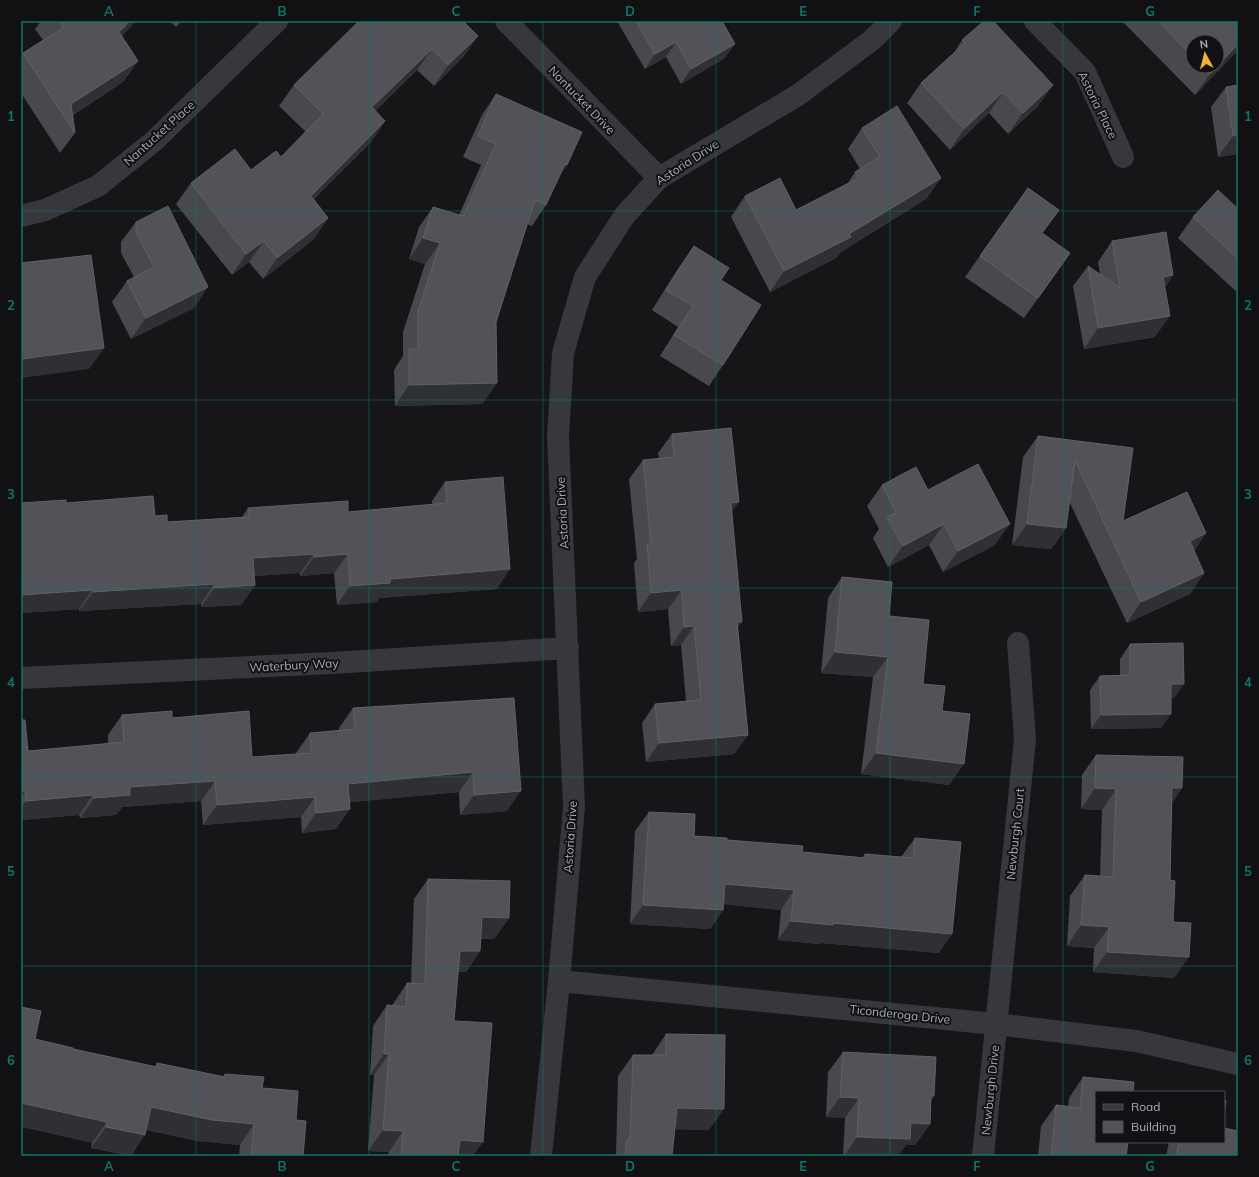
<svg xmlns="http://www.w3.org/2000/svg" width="1259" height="1177" font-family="Mulish,sans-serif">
<rect width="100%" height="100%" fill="#161618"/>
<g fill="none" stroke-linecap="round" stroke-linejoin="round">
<g stroke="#37383d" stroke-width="22">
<polyline points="506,21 659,178"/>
<polyline points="1035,21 1085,72 1123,157"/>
<polyline points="21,216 45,210 98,186 154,141 277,21"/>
<polyline points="21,678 332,663 568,648"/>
<polyline points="559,981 996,1024 1136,1041 1238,1064"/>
<polyline points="541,1156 559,981 574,807 558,436 563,353 585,277 625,215 659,178 798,95 872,40 891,21"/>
<polyline points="983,1156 1025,739 1018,643"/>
</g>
</g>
<g fill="#47494d" fill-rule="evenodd">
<polygon points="41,21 136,21 122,36 138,61 123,82 73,115 75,133 60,153 21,93 21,56 23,53 43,40 35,29"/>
<polygon points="170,21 182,21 176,27"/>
<polygon points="617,21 722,21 725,58 681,84 666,57 645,69"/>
<path d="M1122 21H1238V50L1195 95ZM1193 42 1217 66H1193Z"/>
<polygon points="478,36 463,57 434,86 417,70 375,111 385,121 371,142 314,199 328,218 314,239 263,279 249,262 232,275 176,204 191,183 251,170 281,157 306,132 279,106 294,85"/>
<polygon points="962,40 1053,85 1038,106 1008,134 989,113 950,150 907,103 921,83 954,53"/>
<polygon points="1226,87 1238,154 1218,157 1211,107"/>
<polygon points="496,94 567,165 559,176 546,205 532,226 527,224 496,322 497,383 482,404 395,406 394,370 403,356 403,332 425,264 409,259 419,227 433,207 459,215 481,165 463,157 482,115"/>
<polygon points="862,128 941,178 926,199 841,252 836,258 770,292 731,217 745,196 796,210 848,183 855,172 860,169 848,149"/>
<polygon points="1028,188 1042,233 1070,253 1024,318 965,277"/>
<polygon points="1238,209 1238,293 1178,238 1193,217"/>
<polygon points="136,222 194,308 131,339 112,302 127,281 134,277 121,253 121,242"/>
<polygon points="1112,241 1173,275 1165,287 1155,337 1084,349 1073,286 1088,266 1100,274 1098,262"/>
<polygon points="694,246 721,280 723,365 709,386 660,356 678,327 652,310 679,267"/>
<polygon points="672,434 732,511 738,627 748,735 734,754 646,762 642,723 655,704 686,701 681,645 671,646 668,609 638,612 634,563 637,559 629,479 643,460 659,458 658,453"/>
<polygon points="1038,436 1133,448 1123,521 1206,533 1194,551 1204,573 1190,594 1127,623 1069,501 1066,528 1051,549 1012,545 1023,457"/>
<polygon points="445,482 497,589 379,598 377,602 337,605 334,573 300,576 300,573 254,576 255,585 241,605 201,607 201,604 79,611 79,609 21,613 21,503 66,503 155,516 167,522 242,517 248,508 348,512 432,504 432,501"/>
<polygon points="882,485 928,490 995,545 943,572 929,545 888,567 873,538 879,529 867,506"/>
<polygon points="842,577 889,616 923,684 942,711 949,785 861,774 873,677 821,673 828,598"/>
<polygon points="1130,644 1174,698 1171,698 1161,728 1091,729 1090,690 1100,676 1120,675 1120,659"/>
<polygon points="514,698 507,811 460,815 459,792 349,802 336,829 302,833 301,817 203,825 201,801 122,807 116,815 80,818 79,815 21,820 21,720 28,751 108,744 108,735 122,715 172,718 252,757 296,754 296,753 310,733 339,731 339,728 353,708"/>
<polygon points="1096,755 1182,788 1172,803 1170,880 1173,922 1174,978 1093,972 1094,948 1067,946 1070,896 1085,875 1100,876 1102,810 1081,809 1082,775"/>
<polygon points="649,812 694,836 727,840 802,852 862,858 865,854 901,857 915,838 939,953 821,943 820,944 778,940 781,910 724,904 723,910 710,929 630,924 635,831"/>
<polygon points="428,879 509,918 494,939 481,939 480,951 466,972 458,972 454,1021 473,1156 388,1156 389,1152 368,1151 374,1075 370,1075 373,1026 387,1005 392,1006 393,1004 407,983 411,983 414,899"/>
<polygon points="666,1034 709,1130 674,1129 672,1156 616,1156 618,1076 633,1055 652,1055"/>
<polygon points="35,1039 73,1049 155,1067 157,1063 223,1077 225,1074 262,1088 296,1120 303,1156 239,1156 240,1145 198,1141 146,1130 131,1156 91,1148 92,1143"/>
<polygon points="843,1052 931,1101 930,1124 915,1145 906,1145 898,1156 843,1156 845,1118 826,1117 828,1072"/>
<polygon points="1083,1077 1126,1156 1038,1156 1041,1126 1056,1105 1068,1106 1069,1098"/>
<polygon points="1169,1142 1224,1142 1238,1156 1166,1156"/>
</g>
<g fill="#2f3033">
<polygon points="130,21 136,21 105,53 119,32"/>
<polygon points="180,21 182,21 176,27"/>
<polygon points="478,36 463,57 434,86 448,65"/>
<polygon points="676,42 666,57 645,69 655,54"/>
<polygon points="735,44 725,58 681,84 691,69"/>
<polygon points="1238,44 1238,50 1195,95 1210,74"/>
<polygon points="432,49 417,70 357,128 372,107"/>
<polygon points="138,61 123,82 66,119 71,104"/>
<polygon points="1053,85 1038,106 1008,134 1023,113"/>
<polygon points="1003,92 989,113 950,150 964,129"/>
<polygon points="385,121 371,142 296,217 311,196"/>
<polygon points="1238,135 1238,154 1218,157 1233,136"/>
<polygon points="565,164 567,165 552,186"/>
<polygon points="941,178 926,199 841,252 836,258 770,292 784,271 849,234"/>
<polygon points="328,218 314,239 263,279 277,258"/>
<polygon points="423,238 440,243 425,264 409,259"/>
<polygon points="264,241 249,262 232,275 246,254"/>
<polygon points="1173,275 1158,296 1163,277"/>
<polygon points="208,287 194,308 131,339 146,318"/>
<polygon points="1170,316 1155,337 1084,349 1098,328"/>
<polygon points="104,348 89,369 21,378 21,359"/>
<polygon points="497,383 482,404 395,406 409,385"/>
<polygon points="739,502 725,521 731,503"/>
<polygon points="944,524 929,545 888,567 903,546"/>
<polygon points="1010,524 995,545 943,572 958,551"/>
<polygon points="1027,524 1066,528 1051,549 1012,545"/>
<polygon points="1206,533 1192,554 1190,541"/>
<polygon points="314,554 300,573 240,577 253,558"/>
<polygon points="348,554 334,573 300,576 314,557"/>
<polygon points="510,569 497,589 379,598 377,602 337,605 350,586 390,579"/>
<polygon points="1204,573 1190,594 1127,623 1141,602"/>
<polygon points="214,584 201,604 79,611 93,592"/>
<polygon points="255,585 241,605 201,607 214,588"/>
<polygon points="92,590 79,609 21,613 21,595"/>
<polygon points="682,590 668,609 638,612 651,593"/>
<polygon points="737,622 742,622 728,641"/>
<polygon points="694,626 681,645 671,646 684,627"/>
<polygon points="835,652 888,657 873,677 821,673"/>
<polygon points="1171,684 1184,684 1174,698 1161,698"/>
<polygon points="1171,714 1161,728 1091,729 1101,715"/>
<polygon points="748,735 734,754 646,762 659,743"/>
<polygon points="876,753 964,764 949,785 861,774"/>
<polygon points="473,772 459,792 334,804 348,784"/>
<polygon points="215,781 201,801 122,807 116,815 80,818 94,798 130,787"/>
<polygon points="1095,788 1116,789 1102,810 1081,809"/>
<polygon points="1172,788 1182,788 1168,809"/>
<polygon points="21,791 25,791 21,797"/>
<polygon points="521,791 507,811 460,815 474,795"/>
<polygon points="93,795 79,815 21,820 21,808 26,801"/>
<polygon points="315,797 301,817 203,825 217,805"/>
<polygon points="350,809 336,829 302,833 316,813"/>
<polygon points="725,884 794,890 781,910 711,903"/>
<polygon points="643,905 723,910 710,929 630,924"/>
<polygon points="482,917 509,918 494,939 467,938"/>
<polygon points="791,921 833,923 952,934 939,953 821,943 820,944 778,940"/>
<polygon points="1081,925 1109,927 1094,948 1067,946"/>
<polygon points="460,951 480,951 466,972 445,972"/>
<polygon points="1107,952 1189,957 1174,978 1093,972"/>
<polygon points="384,1054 389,1054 374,1075 370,1075"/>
<polygon points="931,1096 934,1096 920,1117"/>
<polygon points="840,1097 859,1098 845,1118 826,1117"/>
<polygon points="21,1103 107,1122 92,1143 21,1127"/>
<polygon points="151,1107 254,1124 240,1145 198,1141 136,1128"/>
<polygon points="677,1108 724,1109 709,1130 662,1129"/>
<polygon points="911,1123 930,1124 915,1145 906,1145 898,1156 844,1156 857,1137"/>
<polygon points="106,1127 145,1135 131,1156 91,1148"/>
<polygon points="383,1130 403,1131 389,1152 368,1151"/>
<polygon points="460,1140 483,1142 473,1156 448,1156"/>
</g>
<g fill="#525359" stroke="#5f6168">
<polygon points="59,21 130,21 119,32 138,61 71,104 75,133 23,53 63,28"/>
<polygon points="359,21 463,21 478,36 448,65 432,49 372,107 385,121 311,196 328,218 277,258 264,241 246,254 191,183 235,149 251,170 276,151 281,157 323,114 294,85"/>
<polygon points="636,21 722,21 735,44 691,69 676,42 655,54"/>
<polygon points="984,21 993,21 1053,85 1023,113 1003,92 964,129 921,83 965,43 962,40"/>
<polygon points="1158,21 1238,21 1238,44 1210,74 1202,66 1217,66 1217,42 1193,42 1193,57"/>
<polygon points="1238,85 1238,135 1233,136 1226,87"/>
<polygon points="496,94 582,132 567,165 565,164 546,205 535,200 496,322 497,383 409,385 409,349 418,349 418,311 440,243 423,238 433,207 463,216 496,144 478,136"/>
<polygon points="897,106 941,178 849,234 851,237 784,271 745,196 780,178 796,210 859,178 855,172 880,157 862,128"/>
<polygon points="1028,188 1059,210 1042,233 1070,253 1038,298 980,256"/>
<polygon points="1218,190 1238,209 1238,259 1193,217"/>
<polygon points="168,206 208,287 146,318 127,281 154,267 136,232 136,222"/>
<polygon points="1166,232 1173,275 1163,277 1170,316 1098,328 1088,266 1120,288 1112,241"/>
<polygon points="694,246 729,268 721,280 761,305 723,365 674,335 693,306 666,290"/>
<polygon points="91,255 104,348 21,359 21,263"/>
<polygon points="731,428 739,502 731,503 742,622 737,622 748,735 659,743 655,704 701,700 694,626 684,627 682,590 651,593 647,544 651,544 643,460 674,457 672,434"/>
<polygon points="1038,436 1133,448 1123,521 1187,492 1206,533 1190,541 1204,573 1141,602 1075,460 1066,528 1027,524"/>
<polygon points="978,464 1010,524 958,551 944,524 903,546 887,517 896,513 882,485 916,467 928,490"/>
<polygon points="503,477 510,569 390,579 390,583 350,586 348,554 314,557 314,554 253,558 255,585 214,588 214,584 93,592 92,590 21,595 21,503 66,500 66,503 153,496 155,516 167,515 167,522 249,517 248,508 348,501 348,512 447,503 445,482"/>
<polygon points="842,577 892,582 889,616 929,620 923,684 945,686 942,711 970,714 964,764 876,753 888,657 835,652"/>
<polygon points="1183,643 1184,684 1171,684 1171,714 1101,715 1100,676 1130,675 1130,644"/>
<polygon points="514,698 521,791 474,795 473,772 348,784 350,809 316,813 315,797 217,805 215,781 130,787 130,795 94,798 93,795 26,801 25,791 21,791 21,720 25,720 28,751 124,742 122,715 172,711 172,718 249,711 252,757 311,753 310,733 355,729 353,708"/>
<polygon points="1096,755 1183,757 1182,788 1172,788 1170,880 1175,881 1173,922 1191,923 1189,957 1107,952 1109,927 1081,925 1085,875 1113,877 1116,789 1095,788"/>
<polygon points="649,812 695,814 694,836 727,838 727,840 803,846 802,852 865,858 865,854 913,858 915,838 961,842 952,934 833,923 833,925 791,921 794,890 725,884 723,910 643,905"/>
<polygon points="428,879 510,881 509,918 482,917 480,951 460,951 454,1021 492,1023 483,1142 460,1140 458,1156 401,1156 403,1131 383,1130 389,1054 384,1054 387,1005 406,1007 407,983 425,984"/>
<polygon points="21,1007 41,1011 35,1039 73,1048 73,1049 157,1067 157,1063 225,1077 225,1074 264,1077 262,1088 298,1091 296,1120 306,1121 303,1156 251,1156 254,1124 212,1120 151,1107 145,1135 106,1127 107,1122 21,1103"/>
<polygon points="666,1034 725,1035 724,1109 677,1108 672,1156 625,1156 627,1140 630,1140 633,1055 666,1055"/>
<polygon points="843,1052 936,1057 934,1096 931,1096 930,1124 911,1123 910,1139 857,1137 859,1098 840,1097"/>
<polygon points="1083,1077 1134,1082 1133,1092 1096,1092 1096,1142 1128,1142 1126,1156 1051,1156 1056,1105 1080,1108"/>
<polygon points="1224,1100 1226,1101 1224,1112"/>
<polygon points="1224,1128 1238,1131 1238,1156 1176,1156 1179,1142 1224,1142"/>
</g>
<path fill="none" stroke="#0f766e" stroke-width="1" stroke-opacity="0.55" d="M196 21V1156M369 21V1156M543 21V1156M716 21V1156M890 21V1156M1063 21V1156M21 211H1238M21 400H1238M21 588H1238M21 777H1238M21 966H1238"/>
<g text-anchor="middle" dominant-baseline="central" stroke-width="4" stroke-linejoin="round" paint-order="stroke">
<g font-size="12" fill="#a8adb8" stroke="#111113">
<text transform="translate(582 100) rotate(46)">Nantucket Drive</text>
<text transform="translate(1098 105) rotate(64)">Astoria Place</text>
<text transform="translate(159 133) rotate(-42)">Nantucket Place</text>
<text transform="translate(687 162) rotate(-33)">Astoria Drive</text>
<text transform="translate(562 513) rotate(-93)">Astoria Drive</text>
<text transform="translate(294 665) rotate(-3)">Waterbury Way</text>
<text transform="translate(1015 834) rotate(-84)">Newburgh Court</text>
<text transform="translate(570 837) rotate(-86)">Astoria Drive</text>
<text transform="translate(900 1014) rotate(6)">Ticonderoga Drive</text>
<text transform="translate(990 1090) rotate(-84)">Newburgh Drive</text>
</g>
</g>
<rect width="1259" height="1177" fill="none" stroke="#111113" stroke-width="44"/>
<rect x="1095" y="1091" width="130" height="52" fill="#111113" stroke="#4d4f55"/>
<rect x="1103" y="1104" width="20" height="6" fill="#37383d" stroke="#4d4f55"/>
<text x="1131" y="1111" font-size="12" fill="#a8adb8">Road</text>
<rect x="1103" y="1121" width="20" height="12" fill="#525359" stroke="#4d4f55"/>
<text x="1131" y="1131" font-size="12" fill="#a8adb8">Building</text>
<g transform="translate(1205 54) rotate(353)"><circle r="19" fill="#111113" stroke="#4d4f55"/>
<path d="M0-3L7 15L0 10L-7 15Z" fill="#f2b134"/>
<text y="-6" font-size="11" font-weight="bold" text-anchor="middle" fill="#a8adb8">N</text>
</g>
<rect x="22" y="22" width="1215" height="1133" fill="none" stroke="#0f766e" stroke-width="1.5"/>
<g font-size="13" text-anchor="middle" font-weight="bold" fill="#0f766e">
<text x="109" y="16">A</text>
<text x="282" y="16">B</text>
<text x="456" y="16">C</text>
<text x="630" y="16">D</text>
<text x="803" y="16">E</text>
<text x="977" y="16">F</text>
<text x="1150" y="16">G</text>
<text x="11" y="121">1</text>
<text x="1248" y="121">1</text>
<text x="11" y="310">2</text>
<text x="1248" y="310">2</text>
<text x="11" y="499">3</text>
<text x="1248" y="499">3</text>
<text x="11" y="687">4</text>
<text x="1248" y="687">4</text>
<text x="11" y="876">5</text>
<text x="1248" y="876">5</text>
<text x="11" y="1065">6</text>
<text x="1248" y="1065">6</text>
<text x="109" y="1171">A</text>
<text x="282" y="1171">B</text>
<text x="456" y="1171">C</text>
<text x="630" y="1171">D</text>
<text x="803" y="1171">E</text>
<text x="977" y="1171">F</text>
<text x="1150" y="1171">G</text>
</g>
</svg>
